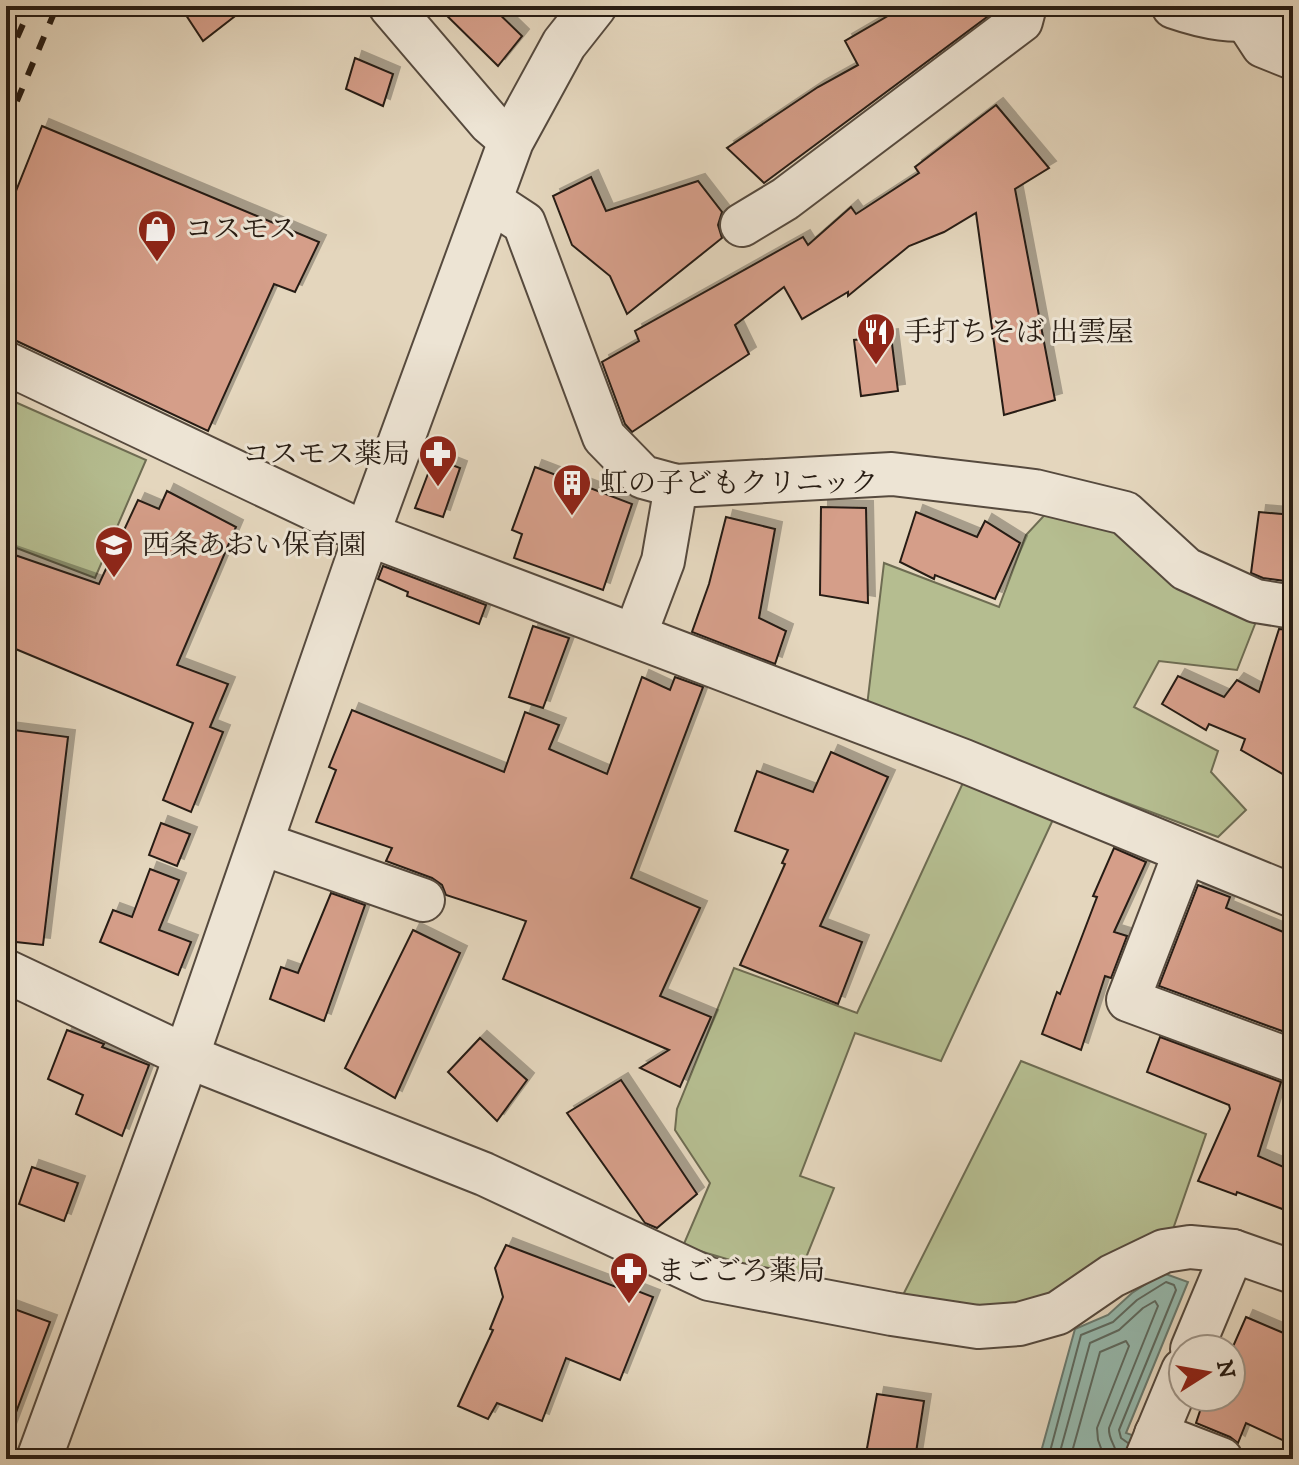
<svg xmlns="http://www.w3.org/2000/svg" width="1299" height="1465" font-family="'IM FELL DW Pica','Noto Serif JP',serif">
<defs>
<filter id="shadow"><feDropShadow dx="7" dy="-7" stdDeviation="0" flood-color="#0004"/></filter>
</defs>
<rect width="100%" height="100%" fill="#e4d6bd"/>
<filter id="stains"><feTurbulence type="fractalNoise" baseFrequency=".0025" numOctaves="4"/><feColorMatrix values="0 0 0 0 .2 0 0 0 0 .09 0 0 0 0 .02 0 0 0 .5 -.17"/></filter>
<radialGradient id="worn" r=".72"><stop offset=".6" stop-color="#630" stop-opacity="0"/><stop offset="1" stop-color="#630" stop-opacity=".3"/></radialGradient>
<g fill="#b5bd90" stroke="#6e6c52" stroke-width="2">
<polygon points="6,398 146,460 95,578 6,544"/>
<polygon points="1053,506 1120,524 1259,614 1237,670 1159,661 1134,707 1218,751 1211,772 1246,810 1218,837 867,706 884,563 999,607 1026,535"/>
<polygon points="967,774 1057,811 941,1061 855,1033 800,1176 834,1188 797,1280 683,1246 710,1183 675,1130 677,1109 734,968 857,1013"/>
<polygon points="1021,1061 1206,1134 1173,1229 1087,1278 1009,1310 903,1295"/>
</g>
<polygon fill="#96b9ad" stroke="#6a7a6f" stroke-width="2" points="1163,1273 1188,1282 1126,1433 1143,1439 1134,1459 1039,1459 1075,1329 1108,1315 1132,1293"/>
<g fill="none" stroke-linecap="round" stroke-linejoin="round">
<g stroke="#5e6a60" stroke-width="2">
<polyline points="1048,1459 1081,1335 1113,1322 1137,1300 1166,1282 1174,1285 1176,1290 1119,1430 1121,1438 1128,1443"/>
<path d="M1058 1459 1090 1343 1119 1330 1143 1308 1155 1301 1158 1306 1109 1428C1108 1441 1118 1447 1117 1459"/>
<polyline points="1070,1459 1100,1352 1126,1341 1129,1346 1097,1428 1098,1440 1105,1459"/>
</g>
</g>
<g fill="#d59e89" stroke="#271c13" stroke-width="2" filter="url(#shadow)">
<polygon points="180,6 248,6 203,41"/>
<polygon points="437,6 491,6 522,36 498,66"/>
<polygon points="905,6 985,6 991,14 764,183 727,148 818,87 858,65 845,41"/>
<polygon points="355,58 393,74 383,106 346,89"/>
<polygon points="996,105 1049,168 1015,189 1055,400 1004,415 976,213 944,232 909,246 848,296 848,292 802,319 784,287 735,325 749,354 632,432 625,424 602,362 639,341 635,331 803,237 808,245 851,207 856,214 919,173 915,167"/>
<polygon points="42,126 319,242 295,292 274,284 208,431 6,336 6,216"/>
<polygon points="591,177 606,211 698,181 722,212 718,225 722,238 627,314 610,276 572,245 553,196"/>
<polygon points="891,336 898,391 861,396 854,340"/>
<polygon points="434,458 460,468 443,517 415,508"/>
<polygon points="535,467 632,504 603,590 514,558 522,534 512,530"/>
<polygon points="167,491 236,527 177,665 228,684 210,727 223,732 191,812 163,800 193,723 6,645 6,552 99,584 138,500 159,509"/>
<polygon points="821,507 866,508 868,603 820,595"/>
<polygon points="916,512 977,537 985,521 1020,543 995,599 935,575 934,579 900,562"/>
<polygon points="1259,512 1293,515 1293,582 1263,578 1251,573"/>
<polygon points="726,517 775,529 759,618 786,631 775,664 692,632 709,584"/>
<polygon points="383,566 486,605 479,624 407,596 408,592 378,579"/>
<polygon points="533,626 569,638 543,708 509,697"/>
<polygon points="1279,629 1293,630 1293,780 1241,750 1245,739 1209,724 1206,730 1162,704 1178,676 1224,697 1237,680 1259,692"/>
<polygon points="642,677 670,690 675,677 703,687 631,878 700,908 660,996 711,1017 680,1087 640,1068 669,1050 503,979 526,921 446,895 442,885 432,878 386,861 392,848 316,822 336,770 329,767 352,710 504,772 525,712 559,725 549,749 607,774"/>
<polygon points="6,729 68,737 43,945 7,941"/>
<polygon points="831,752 888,777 820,926 862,942 838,1004 740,965 785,864 782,863 788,850 735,831 757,771 813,792"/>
<polygon points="161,823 190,834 177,866 149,855"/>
<polygon points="1114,848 1146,862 1114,932 1127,936 1111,978 1105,976 1081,1050 1042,1034 1057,992 1060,994 1097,897 1093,896"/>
<polygon points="150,869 179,880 159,930 191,942 178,975 100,942 113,910 132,917"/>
<polygon points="1198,885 1230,897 1226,908 1293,936 1293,1035 1159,986"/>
<polygon points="331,893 365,905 324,1021 270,999 281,967 298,973"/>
<polygon points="413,930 460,953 395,1098 345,1068"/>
<polygon points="67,1030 104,1044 102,1047 149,1065 122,1136 76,1114 83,1095 48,1079"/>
<polygon points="1160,1037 1281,1082 1258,1156 1293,1171 1293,1213 1237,1192 1236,1195 1198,1181 1230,1109 1229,1105 1147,1072"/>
<polygon points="480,1038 527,1080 497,1121 448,1072"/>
<polygon points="621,1080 697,1194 657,1228 645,1223 567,1113"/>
<polygon points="32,1167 78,1183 64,1221 19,1204"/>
<polygon points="506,1245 616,1287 617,1283 653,1297 620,1380 566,1358 542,1421 497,1403 488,1419 458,1406 493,1330 490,1329 503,1297 495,1268"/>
<polygon points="6,1306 50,1322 9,1431 6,1430"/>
<polygon points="1246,1317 1293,1337 1293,1445 1246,1423 1238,1443 1230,1437 1196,1423 1204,1399 1224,1405 1227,1397 1231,1397 1231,1384 1240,1356 1231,1351"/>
<polygon points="877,1394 924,1401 915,1459 865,1459"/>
</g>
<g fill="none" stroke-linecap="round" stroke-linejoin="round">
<g stroke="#564a3e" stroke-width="46">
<g id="minor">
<polyline points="390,6 490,123 511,141"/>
<polyline points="1249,6 1246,20 1263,46 1293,58"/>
<polyline points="489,200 524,223 604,437 643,477 676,486 892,474 1035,491 1125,513 1186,569 1256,601 1293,607"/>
<polyline points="742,225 785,199 1021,21 1025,6"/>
<polyline points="6,363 367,534 964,761 1293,896"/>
<polyline points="635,635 663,561 676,486"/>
<polyline points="260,843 423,900"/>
<polyline points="1185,852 1128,1000 1293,1061"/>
<polyline points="6,971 186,1056 484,1174 709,1279 892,1314 978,1327 1019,1324 1058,1313 1112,1276 1164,1251 1190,1247 1233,1251 1293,1272"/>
<polyline points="1192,1349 1233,1251"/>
<polyline points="1156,1434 1221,1459"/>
<polyline points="1146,1459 1183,1370"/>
</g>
</g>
<g stroke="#564a3e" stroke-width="48">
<g id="tertiary">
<path d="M1174 6C1206 17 1235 23 1269 15"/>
<polyline points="39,1459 178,1080 367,534 511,141 564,44 594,6"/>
</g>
</g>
<g stroke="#271c13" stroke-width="48">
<polyline id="secondary" points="1269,15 1281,6"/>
</g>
<use href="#minor" stroke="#ede4d4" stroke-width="42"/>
<use href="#tertiary" stroke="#ede4d4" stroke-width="44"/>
<use href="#secondary" stroke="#ede4d4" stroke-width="44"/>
<g stroke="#271c13" stroke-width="6" stroke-dasharray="14 14" stroke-linecap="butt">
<polyline points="6,63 31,6"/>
<polyline points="6,127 57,6"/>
</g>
</g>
<defs>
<g id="shop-pin" transform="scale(2)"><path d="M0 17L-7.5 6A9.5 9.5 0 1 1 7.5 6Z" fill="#8f2418" stroke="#ede4d4"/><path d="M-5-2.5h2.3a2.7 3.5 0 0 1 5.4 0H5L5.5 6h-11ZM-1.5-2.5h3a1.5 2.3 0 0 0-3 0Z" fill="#fff"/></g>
<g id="restaurant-pin" transform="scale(2)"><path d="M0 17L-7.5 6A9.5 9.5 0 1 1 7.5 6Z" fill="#8f2418" stroke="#ede4d4"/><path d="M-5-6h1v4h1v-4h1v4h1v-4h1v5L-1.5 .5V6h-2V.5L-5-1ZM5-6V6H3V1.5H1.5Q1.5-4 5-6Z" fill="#fff"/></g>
<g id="pharmacy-pin" transform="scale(2)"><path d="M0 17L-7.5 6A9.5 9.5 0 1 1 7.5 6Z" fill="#8f2418" stroke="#ede4d4"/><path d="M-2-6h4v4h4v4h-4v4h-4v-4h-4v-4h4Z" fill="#fff"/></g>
<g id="building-pin" transform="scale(2)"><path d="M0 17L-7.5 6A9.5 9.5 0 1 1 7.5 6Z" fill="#8f2418" stroke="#ede4d4"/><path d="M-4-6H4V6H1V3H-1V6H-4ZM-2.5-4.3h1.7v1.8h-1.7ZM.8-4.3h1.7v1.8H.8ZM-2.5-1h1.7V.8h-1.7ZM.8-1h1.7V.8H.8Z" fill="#fff"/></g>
<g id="school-pin" transform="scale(2)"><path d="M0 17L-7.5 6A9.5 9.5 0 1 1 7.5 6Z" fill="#8f2418" stroke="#ede4d4"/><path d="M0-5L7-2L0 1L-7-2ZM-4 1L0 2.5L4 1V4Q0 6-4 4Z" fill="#fff"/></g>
</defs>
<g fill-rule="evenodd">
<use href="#shop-pin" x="157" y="229"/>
<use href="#restaurant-pin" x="876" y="332"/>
<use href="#pharmacy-pin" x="438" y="454"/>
<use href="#building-pin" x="572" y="483"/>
<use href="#school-pin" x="114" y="545"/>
<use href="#pharmacy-pin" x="629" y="1271"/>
</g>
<g text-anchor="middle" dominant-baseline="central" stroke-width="6" stroke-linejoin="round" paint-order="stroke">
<g font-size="28" fill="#271c13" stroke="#ede4d4" text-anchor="start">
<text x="185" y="229">コスモス</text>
<text x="904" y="332">手打ちそば 出雲屋</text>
<text x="410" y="454" text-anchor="end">コスモス薬局</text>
<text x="600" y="483">虹の子どもクリニック</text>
<text x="142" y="545">西条あおい保育園</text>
<text x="657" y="1271">まごごろ薬局</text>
</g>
</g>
<rect width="1299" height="1465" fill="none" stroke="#e4d6bd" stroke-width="32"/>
<rect x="8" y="8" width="1283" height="1449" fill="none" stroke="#271c13" stroke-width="4"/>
<rect x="16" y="16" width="1267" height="1433" fill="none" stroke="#271c13" stroke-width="2"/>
<g transform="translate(1207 1373) rotate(79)"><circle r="38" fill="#ede4d4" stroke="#9e9487" stroke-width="2"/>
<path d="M0-6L14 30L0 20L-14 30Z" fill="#8f2418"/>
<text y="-12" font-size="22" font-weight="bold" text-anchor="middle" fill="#271c13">N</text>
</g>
<rect width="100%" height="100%" filter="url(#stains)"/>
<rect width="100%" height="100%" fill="url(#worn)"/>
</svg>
